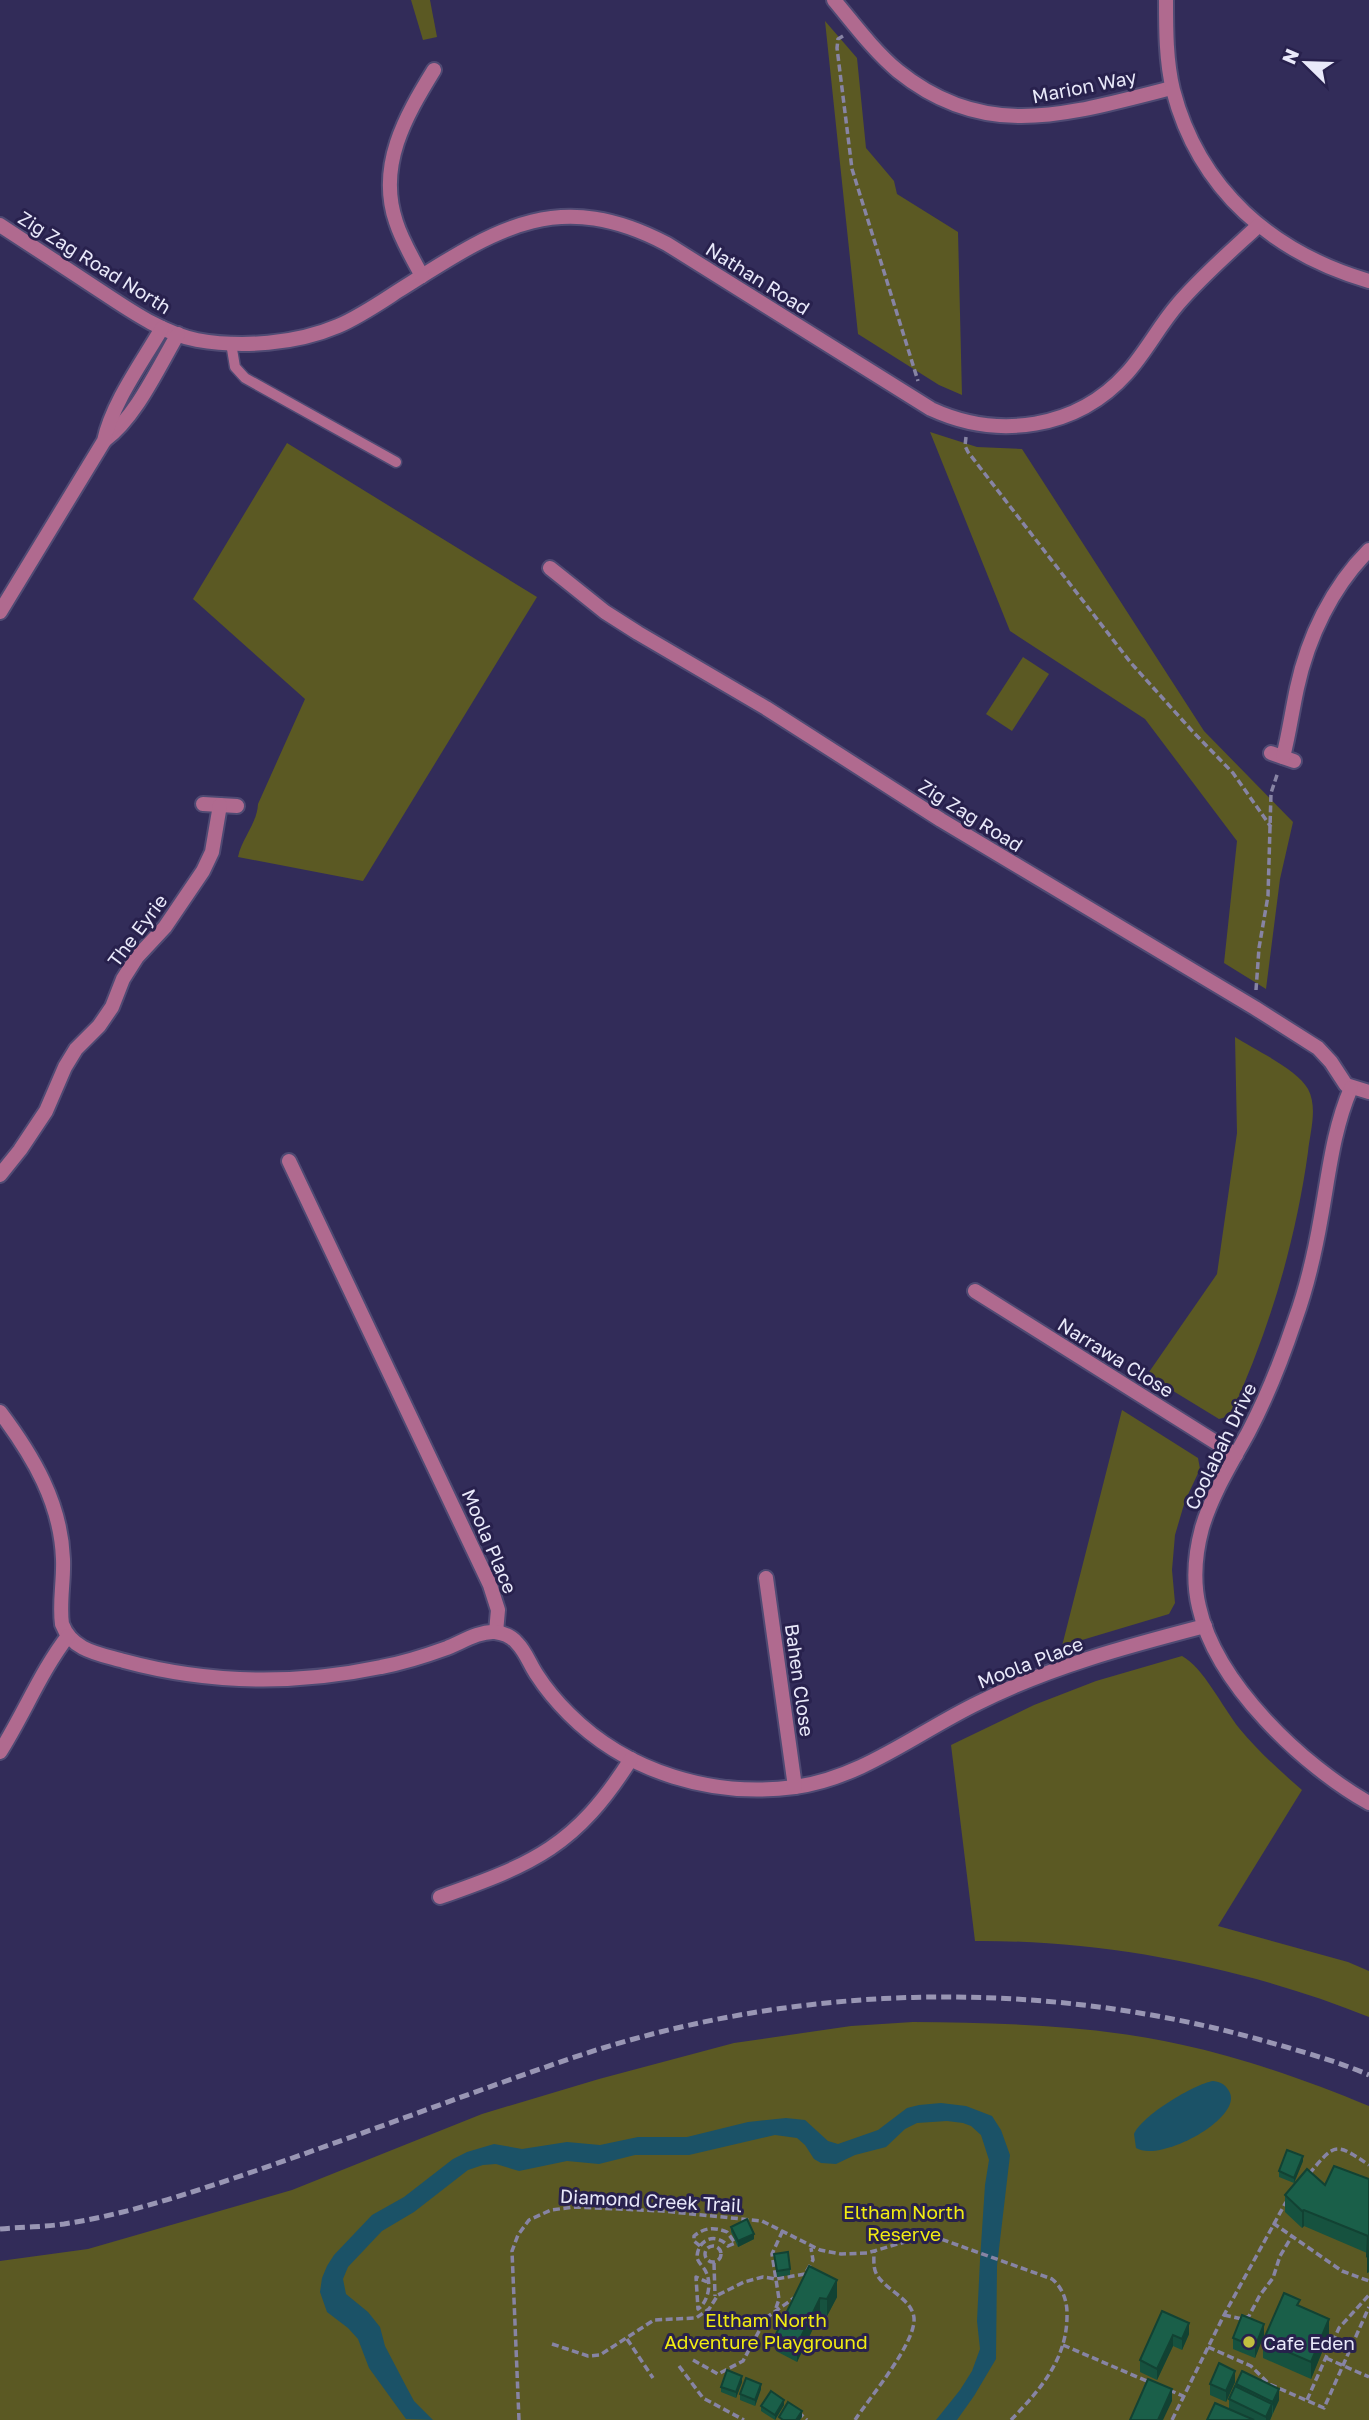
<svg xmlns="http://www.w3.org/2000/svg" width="1369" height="2420" font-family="'Golos Text',sans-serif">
<rect width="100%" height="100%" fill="#322c59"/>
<g fill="#5b5923">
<polygon points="411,0 430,0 437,37 423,40"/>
<polygon points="825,21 857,58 866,148 894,181 897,194 958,232 962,395 939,385 858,334"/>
<polygon points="930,432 977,447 1022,449 1204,731 1293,822 1280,879 1266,989 1224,963 1237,841 1145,719 1010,631"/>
<path d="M287 443 537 597 363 881 238 857C242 838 257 824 258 804L305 699 193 599Z"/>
<polygon points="1023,657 1049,674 1012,731 986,714"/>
<path d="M1235 1037C1255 1050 1297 1069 1308 1089 1318 1108 1310 1132 1308 1152 1295 1245 1269 1331 1230 1416L1219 1419 1147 1375 1217 1274 1237 1133Z"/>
<polygon points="1122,1410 1198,1458 1200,1469 1185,1501 1175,1535 1172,1570 1175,1603 1169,1614 1062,1646"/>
<path d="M1182 1656C1203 1667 1223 1708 1239 1728 1258 1751 1280 1771 1302 1790L1218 1926 1348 1962 1369 1971V2017C1247 1968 1106 1940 975 1941L951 1745 1034 1705 1096 1681Z"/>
<path d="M913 2022C1003 2023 1094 2025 1183 2045 1244 2058 1311 2082 1369 2106V2420H0V2261L88 2249 292 2190 482 2114 599 2079 734 2043 851 2026Z"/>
</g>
<g fill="#1b5267">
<path d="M1213 2081C1222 2082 1226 2085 1230 2093 1241 2119 1160 2163 1136 2148L1134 2134C1141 2116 1194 2084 1213 2081Z"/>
<polygon points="941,2103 966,2106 992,2116 1001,2130 1010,2155 997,2266 996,2359 974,2396 957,2420 936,2420 960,2390 972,2371 980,2349 977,2321 980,2260 985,2185 989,2160 981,2135 971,2126 963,2123 947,2121 917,2123 905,2129 886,2147 855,2155 836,2164 821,2163 814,2159 805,2145 797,2138 775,2135 689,2155 635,2155 599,2164 567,2161 519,2171 496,2164 483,2165 468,2170 414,2212 382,2231 348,2267 343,2279 346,2294 368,2312 380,2327 385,2346 407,2388 414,2401 433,2420 406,2419 369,2368 358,2339 348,2328 327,2312 320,2292 322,2278 327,2266 334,2255 372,2215 404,2197 453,2159 467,2152 494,2144 522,2149 567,2142 600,2145 638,2137 687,2137 748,2122 786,2118 805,2120 828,2141 838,2144 878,2130 907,2108 919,2105"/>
</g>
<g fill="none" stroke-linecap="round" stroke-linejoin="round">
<g stroke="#4f4a73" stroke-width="13">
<polyline id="lane" points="231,343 235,367 245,378 396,462"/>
</g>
<g stroke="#4f4a73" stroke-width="18">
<g id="street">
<path d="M834 0C854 24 874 51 898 71 988 144 1073 112 1172 88"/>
<path d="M1166 0C1166 30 1166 61 1173 90 1199 190 1273 253 1369 281"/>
<path d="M0 225C34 247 68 270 102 292 131 311 162 333 197 340 241 348 296 344 338 326 359 317 378 304 398 291 492 232 555 185 667 244L931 409C998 440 1077 429 1127 373 1146 352 1159 326 1178 304 1202 276 1231 251 1258 226"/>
<path d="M422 276C413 259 402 241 396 222 377 166 405 117 434 70"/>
<path d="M105 440C136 417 158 368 178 334"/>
<polyline points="550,568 605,612 638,633 766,708 941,820 1255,1008 1318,1048 1331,1062 1346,1085 1369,1092"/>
<path d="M0 612 104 441C112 403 143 361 162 328"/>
<polyline points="1271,753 1294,761"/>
<path d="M1283 757C1289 734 1292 711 1297 688 1308 637 1332 587 1369 550"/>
<polyline points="203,804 237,806"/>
<path d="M1351 1088C1333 1130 1329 1173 1321 1217 1315 1252 1307 1287 1295 1320 1282 1359 1267 1397 1248 1433 1231 1464 1212 1494 1202 1528 1195 1554 1193 1582 1199 1607 1216 1684 1303 1766 1369 1803"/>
<polyline points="289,1161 490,1585 498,1610 496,1632"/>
<polyline points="0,1175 20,1150 46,1111 65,1067 76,1049 99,1026 112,1007 123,979 137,957 165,927 203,871 212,852 220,805"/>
<polyline points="975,1291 1236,1455"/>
<path d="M0 1412C33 1456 61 1503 63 1559 64 1581 59 1603 62 1624 72 1651 100 1654 124 1661 209 1684 295 1685 381 1667 403 1663 425 1656 447 1648 462 1642 479 1631 495 1632 503 1633 512 1637 517 1643 526 1652 530 1665 537 1675 546 1689 557 1702 569 1714 628 1773 714 1798 795 1787 862 1778 918 1732 978 1703 1049 1667 1128 1646 1205 1626"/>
<polyline points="766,1578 795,1787"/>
<path d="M0 1752C24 1714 41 1671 68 1636"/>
<path d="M440 1897C534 1864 576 1846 631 1759"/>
</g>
</g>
<g stroke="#8784a4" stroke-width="3.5" stroke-dasharray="7 3.5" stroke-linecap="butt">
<polyline points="843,36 838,39 837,48 852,169 918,381"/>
<polyline points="966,437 965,446 968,452 1131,663 1194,733 1233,773 1271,827"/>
<polyline points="1256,990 1259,948 1268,896 1271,793 1278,772"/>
<path d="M1309 2174C1335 2143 1335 2142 1369 2165"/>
<polyline points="1273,2223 1342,2271 1369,2281"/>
<circle cx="713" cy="2254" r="8"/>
<path d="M700 2246 694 2241V2236C705 2227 715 2227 727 2232L735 2243 728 2246C716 2232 697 2239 697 2258 699 2264 704 2267 706 2272 712 2284 708 2302 698 2309L696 2277 707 2282"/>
<polyline points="714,2263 715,2296"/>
<polyline points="776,2308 779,2299 772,2254 783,2230"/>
<polyline points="1224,2315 1242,2319 1249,2316 1260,2295 1273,2278 1280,2256 1292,2236"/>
<polyline points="627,2339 653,2378"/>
<polyline points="552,2344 588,2356 600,2355 654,2320 696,2318 709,2309 718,2295 744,2282 763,2277 776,2279 805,2274 813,2260 811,2248"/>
<polyline points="1063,2345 1149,2382"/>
<polyline points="1208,2347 1251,2366 1269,2384 1324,2408 1369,2307"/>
<polyline points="1326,2358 1369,2377"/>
<polyline points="693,2360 718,2374 743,2361 766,2318 794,2298"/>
<polyline points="679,2366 703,2398 744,2420"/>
<polyline points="1169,2390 1183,2396"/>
<polyline points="1307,2400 1339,2328 1369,2295"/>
<polyline points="798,2412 807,2420"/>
<path d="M519 2420 512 2251 518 2235 529 2220 551 2210 575 2207 662 2211 762 2221 820 2250 841 2254 867 2253 915 2239 938 2238 1052 2279C1062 2287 1067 2300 1067 2313 1068 2358 1041 2389 1011 2420"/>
<path d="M855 2420C870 2397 916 2343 914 2318 912 2298 884 2290 876 2273 873 2267 874 2258 874 2251"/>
<polyline points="1172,2420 1224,2315 1286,2202"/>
</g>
<use href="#lane" stroke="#b06a8f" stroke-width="10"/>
<use href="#street" stroke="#b06a8f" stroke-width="14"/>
<path stroke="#9996b4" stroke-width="5" stroke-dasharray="10 5" stroke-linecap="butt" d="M0 2229C21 2227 43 2227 64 2224 129 2214 193 2192 255 2171 360 2135 464 2095 569 2059 791 1983 1036 1977 1261 2040 1297 2050 1334 2060 1369 2075"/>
</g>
<g fill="#16523f">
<polygon points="1303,2161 1294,2183 1279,2177 1279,2171"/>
<polygon points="1369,2179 1369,2272 1367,2273 1367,2253 1304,2226 1302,2228 1285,2212 1285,2195 1325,2185"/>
<polygon points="731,2227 754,2239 738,2247 731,2232"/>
<polygon points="774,2254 790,2269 790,2275 777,2277"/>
<polygon points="809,2266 837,2297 827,2316 820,2314 797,2362 776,2351 776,2334"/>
<polygon points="1300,2306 1329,2335 1311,2379 1263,2358 1263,2341"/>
<polygon points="1162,2311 1189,2334 1182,2350 1173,2346 1157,2380 1140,2372 1140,2360"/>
<polygon points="1264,2335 1255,2358 1233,2349 1233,2338"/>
<polygon points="742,2382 736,2398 721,2392 721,2387"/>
<polygon points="1235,2382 1226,2402 1210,2395 1210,2384"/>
<polygon points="1236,2384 1279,2400 1270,2420 1207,2420 1229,2409 1229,2399"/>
<polygon points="761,2389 755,2406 740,2400 740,2394"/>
<polygon points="784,2405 775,2420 761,2411 761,2406"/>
</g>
<g fill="#124233">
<polygon points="1303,2156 1303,2161 1294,2183 1294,2178"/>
<polygon points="1304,2210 1304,2226 1302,2228 1302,2211"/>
<polygon points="754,2234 754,2239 738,2247 738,2241"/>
<polygon points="1369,2255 1369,2272 1367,2273 1367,2256"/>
<polygon points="837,2280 837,2297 827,2316 827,2299"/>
<polygon points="820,2298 820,2314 797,2362 797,2345"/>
<polygon points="1329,2319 1329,2335 1311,2379 1311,2362"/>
<polygon points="1189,2323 1189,2334 1182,2350 1182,2339"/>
<polygon points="1264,2324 1264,2335 1255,2358 1255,2347"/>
<polygon points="1173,2335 1173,2346 1157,2380 1157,2369"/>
<polygon points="1235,2371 1235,2382 1226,2402 1226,2391"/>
<polygon points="742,2376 742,2382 736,2398 736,2392"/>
<polygon points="761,2384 761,2389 755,2406 755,2400"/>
<polygon points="1172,2389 1172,2401 1163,2420 1158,2420"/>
<polygon points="1279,2389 1279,2400 1273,2413 1273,2402"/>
<polygon points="784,2400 784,2405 775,2420 775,2415"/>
<polygon points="1272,2404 1272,2415 1270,2420 1266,2420 1266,2417"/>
<polygon points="802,2411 802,2417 800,2420 796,2420"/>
</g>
<g fill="#1a5f49" stroke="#124233" stroke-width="2">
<polygon points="1287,2150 1303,2156 1294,2178 1279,2171"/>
<polygon points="1334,2166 1369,2179 1369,2255 1367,2256 1368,2236 1304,2210 1302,2211 1285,2195 1307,2169 1325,2185"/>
<polygon points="747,2219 754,2234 738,2241 731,2227"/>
<polygon points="788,2252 790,2269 777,2271 774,2254"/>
<polygon points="809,2266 837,2280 827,2299 820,2298 797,2345 776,2334"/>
<polygon points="1284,2293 1300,2300 1297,2305 1329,2319 1311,2362 1263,2341"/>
<polygon points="1162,2311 1189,2323 1182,2339 1173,2335 1157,2369 1140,2360"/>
<polygon points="1242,2315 1264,2324 1255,2347 1233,2338"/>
<polygon points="1219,2363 1235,2371 1226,2391 1210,2384"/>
<polygon points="727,2370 742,2376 736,2392 721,2387"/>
<polygon points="1242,2371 1279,2389 1273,2402 1236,2384"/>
<polygon points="746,2378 761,2384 755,2400 740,2394"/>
<polygon points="1148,2379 1172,2389 1158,2420 1130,2420"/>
<polygon points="1235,2386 1272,2404 1266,2417 1229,2399"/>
<polygon points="771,2391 784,2400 775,2415 761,2406"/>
<polygon points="788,2402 802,2411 796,2420 783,2420 779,2417"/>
<polygon points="1215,2403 1254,2420 1207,2420"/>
</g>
<circle fill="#c1be40" stroke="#28214d" stroke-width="2.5" cx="1249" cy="2342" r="7"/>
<g text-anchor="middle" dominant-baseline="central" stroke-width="6" stroke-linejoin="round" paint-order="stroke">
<g font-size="19" fill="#e9e9fa" stroke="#28214d">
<text transform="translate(1084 86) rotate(-11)">Marion Way</text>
<text transform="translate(95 262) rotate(32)">Zig Zag Road North</text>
<text transform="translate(758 278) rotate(32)">Nathan Road</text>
<text transform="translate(971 815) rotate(32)">Zig Zag Road</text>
<text transform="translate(137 930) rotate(-53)">The Eyrie</text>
<text transform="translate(1116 1357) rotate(32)">Narrawa Close</text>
<text transform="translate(1220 1446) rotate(-64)">Coolabah Drive</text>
<text transform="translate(490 1541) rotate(67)">Moola Place</text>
<text transform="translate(1030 1662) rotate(-21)">Moola Place</text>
<text transform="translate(800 1680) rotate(82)">Bahen Close</text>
<text transform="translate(651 2200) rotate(3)">Diamond Creek Trail</text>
</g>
<g font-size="19" fill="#f2ec12" stroke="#28214d">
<text x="904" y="2211">Eltham North<tspan x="904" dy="22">Reserve</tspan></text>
<text x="766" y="2319">Eltham North<tspan x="766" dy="22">Adventure Playground</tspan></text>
</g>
<g font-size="19" fill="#e9e9fa" stroke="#28214d" text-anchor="start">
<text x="1263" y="2342">Cafe Eden</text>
</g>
</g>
<g transform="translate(1306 63) rotate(293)" stroke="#28214d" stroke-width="5" paint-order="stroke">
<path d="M0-5L12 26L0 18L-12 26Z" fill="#e9e9fa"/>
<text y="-10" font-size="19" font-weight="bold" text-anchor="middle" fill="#e9e9fa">N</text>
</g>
</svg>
